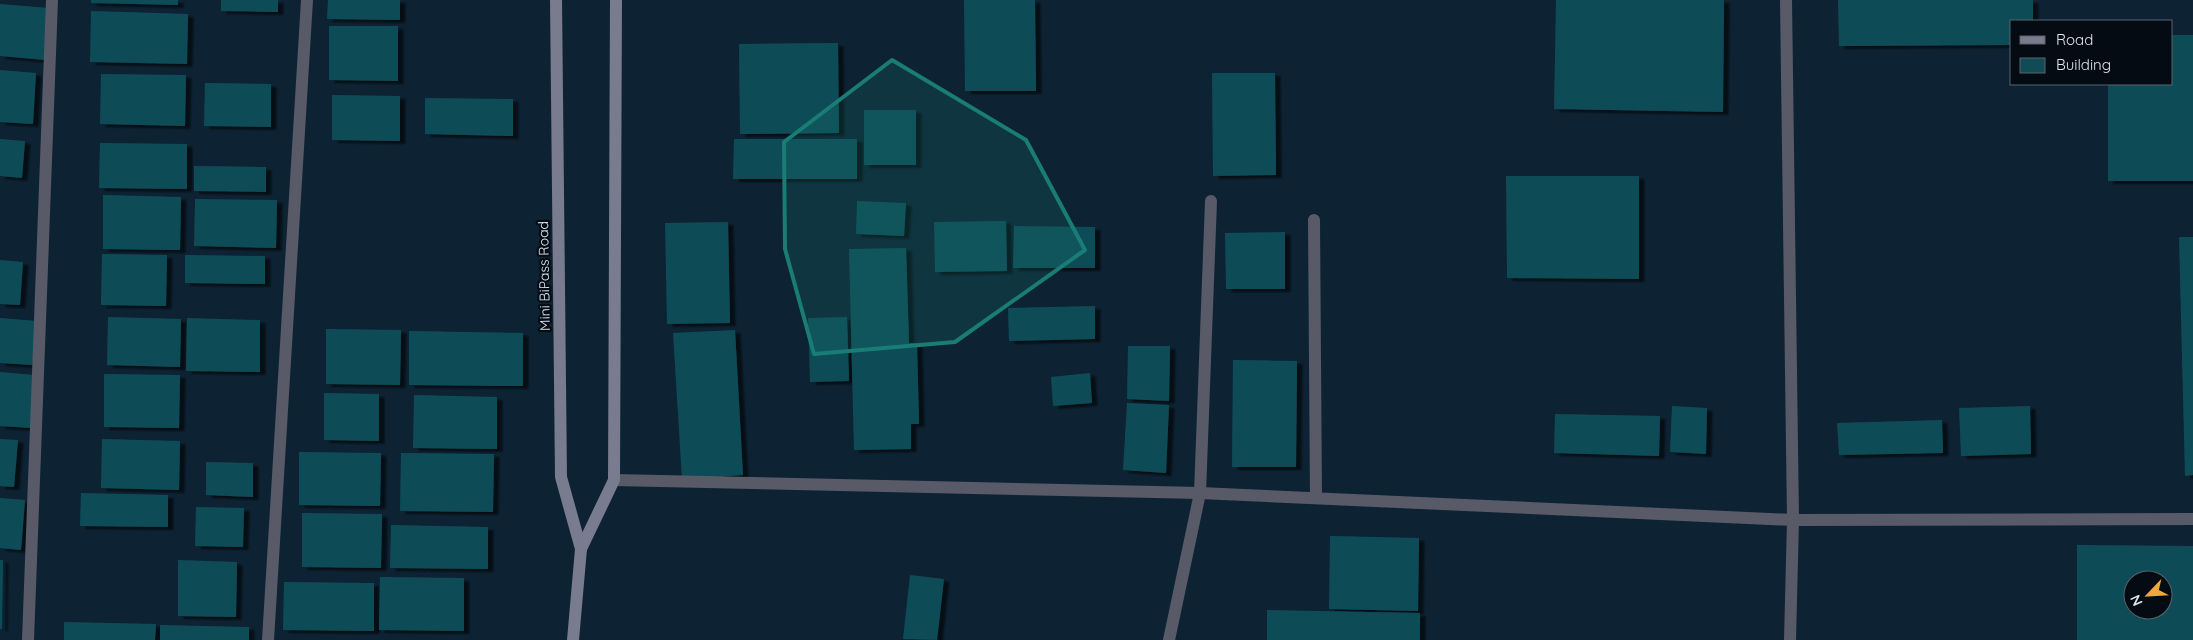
<svg xmlns="http://www.w3.org/2000/svg" width="2193" height="640" font-family="Quicksand,sans-serif">
<defs>
<filter id="shadow"><feDropShadow dx="5.5" dy="3" stdDeviation="1" flood-color="#0009"/></filter>
</defs>
<rect width="100%" height="100%" fill="#0d2334"/>
<g fill="#114c56" fill-rule="evenodd" filter="url(#shadow)">
<polygon points="91,0 178,0 178,5 91,3"/>
<polygon points="221,0 278,0 278,12 221,11"/>
<polygon points="328,0 400,0 400,20 327,19"/>
<polygon points="964,0 1035,0 1036,91 965,91"/>
<polygon points="1556,0 1724,0 1723,112 1554,109"/>
<polygon points="1838,0 2033,0 2033,21 2012,21 2012,45 1839,46"/>
<polygon points="0,4 49,8 45,60 0,56"/>
<polygon points="91,11 188,14 187,64 90,62"/>
<polygon points="329,26 398,26 398,81 329,80"/>
<polygon points="2172,35 2193,35 2193,181 2108,181 2108,84 2172,84"/>
<polygon points="838,43 839,133 740,134 739,44"/>
<polygon points="0,70 36,73 33,124 0,122"/>
<polygon points="1212,73 1275,73 1276,175 1213,176"/>
<polygon points="101,74 186,75 185,126 100,124"/>
<polygon points="205,83 271,84 271,127 204,126"/>
<polygon points="332,95 400,96 400,141 332,140"/>
<polygon points="425,98 513,99 513,136 425,134"/>
<rect x="864" y="110" width="52" height="55"/>
<polygon points="0,139 25,141 22,178 0,176"/>
<polygon points="734,139 857,139 857,179 733,179"/>
<polygon points="100,143 187,144 187,189 99,188"/>
<polygon points="194,166 266,167 266,192 194,191"/>
<polygon points="1506,176 1639,176 1639,279 1507,278"/>
<polygon points="103,195 181,197 180,250 103,249"/>
<polygon points="195,199 277,200 276,248 194,246"/>
<polygon points="857,201 906,203 904,236 856,234"/>
<polygon points="1006,221 1007,271 935,272 934,222"/>
<polygon points="728,222 730,323 667,324 665,223"/>
<polygon points="1014,226 1095,227 1095,268 1013,268"/>
<polygon points="1285,232 1285,289 1226,289 1225,233"/>
<polygon points="2179,237 2193,237 2193,475 2185,476"/>
<polygon points="906,248 909,343 917,343 919,424 911,424 911,449 854,450 849,249"/>
<polygon points="102,254 167,255 166,306 101,305"/>
<polygon points="185,255 265,256 265,284 185,283"/>
<polygon points="0,260 23,262 20,305 0,304"/>
<polygon points="1095,306 1095,339 1009,341 1008,308"/>
<polygon points="108,317 181,319 180,367 107,365"/>
<polygon points="847,317 849,381 810,382 808,318"/>
<polygon points="0,318 37,321 33,365 0,363"/>
<polygon points="187,318 260,320 260,372 186,371"/>
<polygon points="326,329 401,330 400,385 326,384"/>
<polygon points="735,330 743,475 682,479 673,333"/>
<polygon points="409,331 523,333 523,386 409,385"/>
<polygon points="1128,346 1170,346 1169,401 1127,399"/>
<polygon points="1233,360 1297,361 1296,467 1232,467"/>
<polygon points="0,372 35,375 31,428 0,426"/>
<polygon points="1090,373 1092,403 1053,406 1051,377"/>
<polygon points="104,374 180,375 179,428 104,427"/>
<polygon points="324,393 379,394 379,441 324,440"/>
<polygon points="414,395 497,397 497,449 413,448"/>
<polygon points="1127,403 1169,405 1166,473 1123,470"/>
<polygon points="1672,406 1707,408 1706,454 1670,452"/>
<polygon points="2030,406 2031,454 1961,456 1959,408"/>
<polygon points="1555,414 1660,416 1659,456 1554,453"/>
<polygon points="1942,420 1943,453 1839,455 1837,423"/>
<polygon points="0,439 18,440 14,487 0,486"/>
<polygon points="102,439 180,441 179,490 101,488"/>
<polygon points="299,452 381,453 380,506 299,505"/>
<polygon points="401,453 494,454 493,512 400,511"/>
<polygon points="206,462 253,463 253,497 206,495"/>
<polygon points="81,493 168,495 168,527 80,526"/>
<polygon points="0,498 25,500 21,550 0,548"/>
<polygon points="196,507 244,508 243,547 195,546"/>
<polygon points="302,513 382,514 381,568 302,567"/>
<polygon points="391,525 488,527 488,569 390,568"/>
<polygon points="1330,536 1419,538 1418,611 1329,609"/>
<path d="M2077 545 2193 546V640H2077ZM2133 580H2163V610H2133Z"/>
<polygon points="0,560 3,560 2,629 0,629"/>
<polygon points="178,560 237,562 236,617 178,616"/>
<polygon points="910,575 944,579 937,640 903,639"/>
<polygon points="380,577 464,578 464,631 379,630"/>
<polygon points="284,582 374,583 374,631 283,630"/>
<polygon points="1267,610 1420,613 1420,640 1267,640"/>
<polygon points="64,622 156,624 155,640 64,640"/>
<polygon points="160,625 249,627 249,640 160,640"/>
</g>
<g fill="none" stroke-linecap="round" stroke-linejoin="round">
<g stroke="#595a67" stroke-width="12">
<polyline points="1786,0 1793,520 1790,640"/>
<polyline points="1314,220 1316,498"/>
<polyline points="614,480 1200,493 1793,520 2193,519"/>
<polyline points="28,640 52,0"/>
<polyline points="268,640 307,0"/>
<polyline points="1169,640 1200,493 1211,201"/>
</g>
<g stroke="#797b8e" stroke-width="12">
<polyline points="556,0 561,477 581,549"/>
<polyline points="573,640 581,549 614,480 616,0"/>
</g>
</g>
<path fill="#197c75" fill-opacity="0.2" stroke="#197c75" stroke-width="4" stroke-linejoin="round" d="M892 60 1026 140 1085 250 955 342 814 354 785 249 784 142Z"/>
<g text-anchor="middle" dominant-baseline="central" stroke-width="4.5" stroke-linejoin="round" paint-order="stroke">
<g font-size="14" fill="#dae7f3" stroke="#040b13">
<text transform="translate(544 276) rotate(-91)">Mini BiPass Road</text>
</g>
</g>
<rect x="2010" y="20" width="162" height="65" fill="#040b13" stroke="#5a636d"/>
<rect x="2020" y="36" width="25" height="8" fill="#797b8e" stroke="#5a636d"/>
<text x="2056" y="45" font-size="15" fill="#dae7f3">Road</text>
<rect x="2020" y="58" width="25" height="15" fill="#114c56" stroke="#5a636d"/>
<text x="2056" y="70" font-size="15" fill="#dae7f3">Building</text>
<g transform="translate(2148 595) rotate(245)"><circle r="24" fill="#040b13" stroke="#5a636d"/>
<path d="M0-4L9 19L0 12L-9 19Z" fill="#f0a73e"/>
<text y="-8" font-size="14" font-weight="bold" text-anchor="middle" fill="#dae7f3">N</text>
</g>
</svg>
